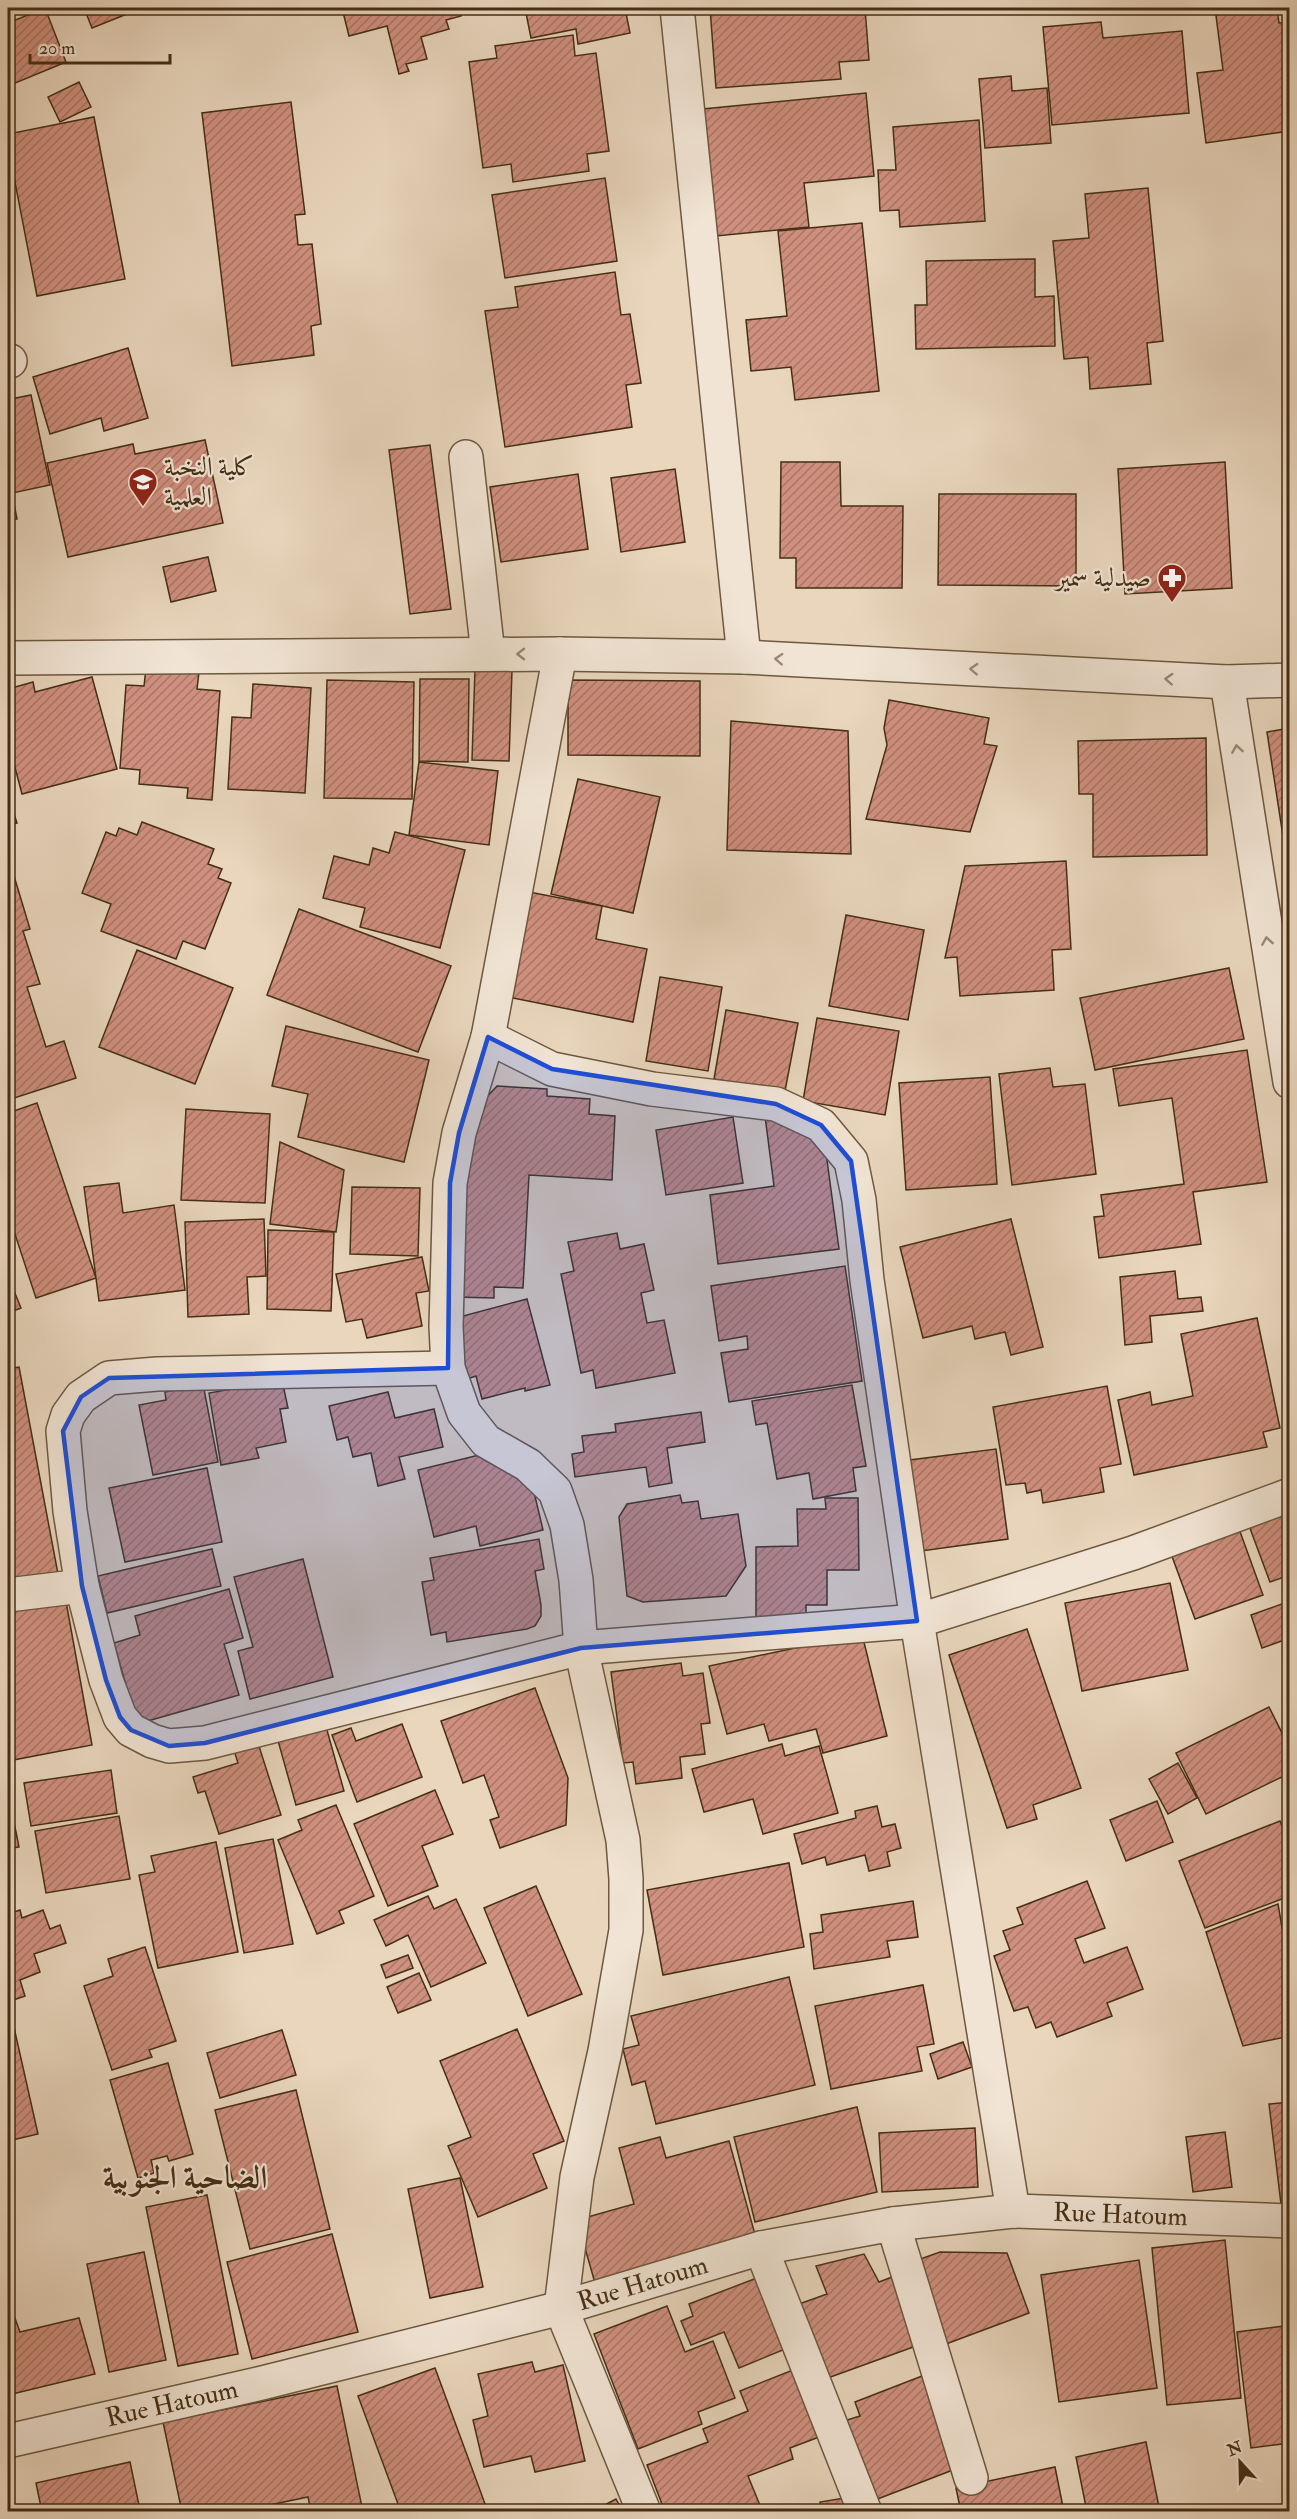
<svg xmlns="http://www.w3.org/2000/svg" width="1297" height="2519" font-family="'IM FELL Double Pica',Amiri,serif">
<defs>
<pattern id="building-hatch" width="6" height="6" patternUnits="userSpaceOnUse" patternTransform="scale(1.5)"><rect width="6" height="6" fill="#d0907f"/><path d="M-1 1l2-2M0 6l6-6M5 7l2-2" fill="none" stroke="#aa7667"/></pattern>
</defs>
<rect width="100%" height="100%" fill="#e9d6bd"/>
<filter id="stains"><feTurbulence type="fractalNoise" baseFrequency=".00333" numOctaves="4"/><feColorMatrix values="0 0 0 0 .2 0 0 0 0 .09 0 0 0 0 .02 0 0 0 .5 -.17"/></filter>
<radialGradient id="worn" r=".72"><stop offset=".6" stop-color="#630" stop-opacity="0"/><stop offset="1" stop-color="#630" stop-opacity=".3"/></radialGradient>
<g fill="url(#building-hatch)" stroke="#442e15" stroke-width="1.5">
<polygon points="45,8 66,62 8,86 8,23"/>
<polygon points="84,8 142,8 92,28"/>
<polygon points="342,8 459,8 461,16 446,20 449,29 421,37 427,59 406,64 409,71 399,74 387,26 349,36"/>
<polygon points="525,8 625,8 630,33 578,44 576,29 531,38"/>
<polygon points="710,8 865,8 869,60 839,62 841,79 716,88"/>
<polygon points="1215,8 1277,8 1279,23 1290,22 1290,131 1206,143 1197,73 1223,70"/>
<polygon points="1101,22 1103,38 1182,31 1189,113 1052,125 1043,27"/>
<polygon points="573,35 575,56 596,53 609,151 587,154 589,171 513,182 511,164 483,168 469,62 497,58 495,46"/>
<polygon points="1011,76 1012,91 1047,88 1051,143 985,148 979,79"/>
<polygon points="79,82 91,107 60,122 48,97"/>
<polygon points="866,93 874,176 804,183 809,227 716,236 703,109"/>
<polygon points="291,102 305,214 295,215 298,245 312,244 321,324 311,326 314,355 232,366 202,113"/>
<polygon points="94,117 125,279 37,296 8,146 8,134"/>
<polygon points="979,120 985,221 900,227 899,210 880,211 878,170 896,170 893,127"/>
<polygon points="605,178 617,261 505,278 492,195"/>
<polygon points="1148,188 1163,341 1147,343 1151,384 1090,389 1088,357 1064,359 1053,241 1089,238 1085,194"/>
<polygon points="862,223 879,391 795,400 791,367 751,371 746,320 787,316 778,231"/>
<polygon points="1035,259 1035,297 1054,296 1055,346 916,349 915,305 927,305 926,261"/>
<polygon points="615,272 621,315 630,314 641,383 626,385 632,427 505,447 485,311 518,307 515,287"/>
<polygon points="128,348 148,418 104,431 101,418 50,434 33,377"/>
<polygon points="8,384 11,399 31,395 50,485 12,493 17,519 8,521"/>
<polygon points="205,440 223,523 68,557 47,463 133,444 135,454"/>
<polygon points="430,445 451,609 410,614 389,450"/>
<polygon points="781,462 840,462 841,506 903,506 902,588 796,588 796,558 780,558"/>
<polygon points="1225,462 1232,588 1125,594 1118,469"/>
<polygon points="675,469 685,542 621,552 611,478"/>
<polygon points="578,474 588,549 501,562 490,487"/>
<polygon points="939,494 1076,494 1076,586 938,585"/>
<polygon points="208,557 216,591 171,602 163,567"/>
<polygon points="146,668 199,672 197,689 220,691 212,800 187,798 188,788 139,784 140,770 120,768 126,685 144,686"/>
<polygon points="475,669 512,670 509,761 472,760"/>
<polygon points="92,677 117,769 22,794 8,741 8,689 33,682 35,692"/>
<polygon points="420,679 469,679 468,762 419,761"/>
<polygon points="327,680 414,682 412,799 324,798"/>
<polygon points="568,680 700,681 700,756 568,755"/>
<polygon points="253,684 311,688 305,793 228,789 232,717 251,718"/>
<polygon points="889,700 989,718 984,744 997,746 970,832 866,819 887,745 884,728"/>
<polygon points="731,721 848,731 851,854 727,850"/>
<polygon points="1290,728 1290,842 1284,843 1267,732"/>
<polygon points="1206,738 1207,855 1093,857 1093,794 1079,794 1078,741"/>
<polygon points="419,762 498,771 489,845 409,835"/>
<polygon points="578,779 660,797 633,913 551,894"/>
<polygon points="8,795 17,823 8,826"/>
<polygon points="142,822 214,849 208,864 222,869 218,878 231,883 205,949 183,941 176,959 101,931 111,904 82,893 106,832 116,836 119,828 137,835"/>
<polygon points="395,832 465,850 440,948 360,927 365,908 323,898 334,856 369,865 373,848 389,853"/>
<polygon points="1066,861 1071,949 1052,950 1054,990 960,996 957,957 945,958 965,866"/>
<polygon points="11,866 30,929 23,931 40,984 27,987 46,1047 64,1041 76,1078 8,1100 8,867"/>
<polygon points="529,892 602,906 596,939 647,949 633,1022 508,997"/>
<polygon points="299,909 451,966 418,1052 267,995"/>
<polygon points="846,915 924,930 908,1020 829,1006"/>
<polygon points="137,950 233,988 195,1084 99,1047"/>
<polygon points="1229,968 1244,1039 1095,1070 1080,998"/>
<polygon points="660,977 722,987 708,1071 646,1061"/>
<polygon points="726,1010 798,1023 785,1091 714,1079"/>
<polygon points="817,1018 899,1031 885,1115 803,1101"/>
<polygon points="286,1026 429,1060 404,1162 298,1137 308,1094 272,1086"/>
<polygon points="1247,1050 1267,1182 1193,1192 1201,1244 1099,1258 1094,1217 1104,1216 1101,1195 1184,1184 1172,1098 1119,1106 1113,1069"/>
<polygon points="1050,1068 1053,1087 1085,1084 1096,1174 1012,1185 999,1074"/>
<polygon points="990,1077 997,1184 906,1190 899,1083"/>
<polygon points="497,1086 547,1089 547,1096 590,1099 589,1114 615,1116 612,1180 529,1175 523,1288 494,1287 494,1298 454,1297 463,1122"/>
<polygon points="37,1103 96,1278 36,1298 8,1213 8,1113"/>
<polygon points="186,1109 270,1114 265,1203 181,1200"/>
<polygon points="765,1116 818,1133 826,1153 839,1249 718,1264 710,1195 774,1186"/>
<polygon points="733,1117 743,1183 666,1195 656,1130"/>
<polygon points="280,1142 344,1170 336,1232 270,1224"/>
<polygon points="119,1183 123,1213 174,1205 185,1290 99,1301 84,1187"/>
<polygon points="352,1187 420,1188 418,1256 350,1254"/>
<polygon points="264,1219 266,1276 247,1277 249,1314 188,1317 185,1222"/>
<polygon points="1011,1219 1043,1347 1011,1355 1005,1332 975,1339 972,1326 923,1338 900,1247"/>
<polygon points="268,1230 334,1232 331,1311 267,1309"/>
<polygon points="617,1233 620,1249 644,1244 654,1290 641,1293 647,1323 664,1320 675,1373 596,1388 593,1370 581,1373 561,1274 574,1271 568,1242"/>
<polygon points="422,1257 429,1291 416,1293 422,1326 367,1338 362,1319 346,1322 336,1274"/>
<polygon points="845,1266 862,1381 729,1402 721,1353 748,1349 747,1336 719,1341 711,1286"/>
<polygon points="1175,1271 1178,1299 1201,1297 1203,1311 1150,1316 1152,1342 1125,1345 1120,1277"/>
<polygon points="8,1276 21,1308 8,1313"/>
<polygon points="527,1299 550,1385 525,1391 525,1388 482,1399 476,1376 464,1380 448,1320"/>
<polygon points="1257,1318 1280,1428 1263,1432 1267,1447 1134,1475 1118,1400 1150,1392 1152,1405 1193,1396 1181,1334"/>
<polygon points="19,1367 58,1574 8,1583 8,1369"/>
<polygon points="282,1380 288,1408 280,1409 286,1442 256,1448 259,1458 221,1465 209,1393"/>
<polygon points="203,1384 218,1462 153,1475 139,1405 166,1400 165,1392"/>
<polygon points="852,1385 866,1466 853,1468 856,1491 813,1499 809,1473 777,1479 767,1423 756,1425 752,1401"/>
<polygon points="1107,1386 1121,1464 1100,1468 1104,1492 1043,1503 1041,1490 1027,1493 1025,1483 1006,1485 993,1407"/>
<polygon points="388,1392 395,1418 434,1409 443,1447 399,1457 405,1479 378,1486 371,1453 353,1457 348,1437 337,1440 329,1406"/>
<polygon points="701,1412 705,1442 667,1448 672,1483 649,1487 646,1467 575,1477 572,1454 584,1452 582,1436 616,1432 615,1424"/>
<polygon points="996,1449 1008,1539 914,1552 902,1461"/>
<polygon points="487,1453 530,1475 543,1530 480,1546 476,1526 434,1537 418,1470"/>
<polygon points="207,1468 222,1542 125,1562 109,1488"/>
<polygon points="680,1495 682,1503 698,1501 701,1519 738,1514 746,1566 726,1596 643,1602 627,1596 619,1517 627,1504"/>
<polygon points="825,1498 858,1498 859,1570 827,1570 827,1605 806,1605 806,1620 756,1620 756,1547 798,1546 797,1509 826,1509"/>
<polygon points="1290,1509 1290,1575 1270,1582 1248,1523"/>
<polygon points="1238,1526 1263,1595 1195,1619 1170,1551"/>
<polygon points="539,1539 544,1569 535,1571 541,1605 541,1616 535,1626 527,1629 447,1642 446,1632 431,1635 422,1582 434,1580 430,1558"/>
<polygon points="212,1549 221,1586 107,1613 98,1576"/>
<polygon points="303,1559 333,1677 250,1699 238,1651 253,1647 234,1577"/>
<polygon points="1170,1583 1188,1670 1082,1691 1065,1603"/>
<polygon points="229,1589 243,1638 224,1644 239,1695 137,1724 114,1643 140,1635 135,1616"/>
<polygon points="65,1596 92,1745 8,1761 8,1606"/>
<polygon points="1290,1601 1290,1638 1262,1648 1251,1615"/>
<polygon points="1027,1629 1081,1788 1033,1805 1037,1819 1007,1828 949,1655"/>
<polygon points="862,1634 887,1736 823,1753 816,1729 769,1741 764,1724 727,1734 709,1666"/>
<polygon points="681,1663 683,1676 703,1673 710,1723 701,1724 705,1754 680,1757 682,1778 636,1784 633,1762 623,1763 611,1672"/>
<polygon points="535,1688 568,1778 566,1825 500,1848 490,1820 499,1817 484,1775 463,1783 441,1721"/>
<polygon points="1269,1707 1290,1749 1290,1773 1206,1814 1176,1753"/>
<polygon points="325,1723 344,1791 296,1805 277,1737"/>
<polygon points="402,1724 422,1777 357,1802 332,1735 351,1728 356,1741"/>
<polygon points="257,1740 281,1815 219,1834 205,1791 198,1793 193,1777 238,1763 233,1747"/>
<polygon points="782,1744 785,1756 819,1746 838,1813 763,1834 753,1799 704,1812 692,1769"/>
<polygon points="1178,1763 1197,1798 1168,1814 1149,1779"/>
<polygon points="111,1770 117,1813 31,1826 24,1783"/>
<polygon points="435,1790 453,1834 422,1846 438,1886 388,1906 354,1824"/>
<polygon points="8,1792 19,1847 8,1849"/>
<polygon points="1157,1801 1173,1842 1126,1861 1110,1820"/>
<polygon points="336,1805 374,1896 339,1911 344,1923 317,1934 278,1840 302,1830 298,1820"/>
<polygon points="877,1806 882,1827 895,1824 901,1848 887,1852 890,1866 869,1871 865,1855 827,1865 825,1857 802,1864 794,1834 856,1818 855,1811"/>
<polygon points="119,1816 130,1879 46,1893 35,1831"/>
<polygon points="1280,1821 1290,1844 1290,1896 1205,1928 1179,1861"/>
<polygon points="273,1839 293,1944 244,1953 225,1848"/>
<polygon points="216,1842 238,1952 158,1968 139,1875 155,1872 151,1856"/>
<polygon points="789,1863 804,1947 663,1975 647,1890"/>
<polygon points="1087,1881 1105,1928 1075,1939 1084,1963 1127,1947 1143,1989 1107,2003 1112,2016 1057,2037 1051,2022 1036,2028 1028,2007 1014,2011 994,1956 1010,1950 1003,1931 1023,1924 1017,1908"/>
<polygon points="536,1886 582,1994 528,2016 484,1908"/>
<polygon points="428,1896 434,1909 456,1899 486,1963 431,1987 408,1935 386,1946 374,1920"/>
<polygon points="913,1901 918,1937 887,1941 890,1957 814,1969 810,1934 823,1932 821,1915"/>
<polygon points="1278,1904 1290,1974 1290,2036 1243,2046 1206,1932"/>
<polygon points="20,1910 22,1918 43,1910 50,1929 60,1925 66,1943 34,1954 40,1972 20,1980 25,1996 8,2002 8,1914"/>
<polygon points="145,1947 176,2041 149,2050 152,2057 112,2070 84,1986 113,1976 108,1959"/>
<polygon points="408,1955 413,1968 386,1978 381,1965"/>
<polygon points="419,1973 431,2000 398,2013 387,1987"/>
<polygon points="789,1977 815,2085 656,2124 645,2081 632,2085 623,2049 639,2045 631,2016"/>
<polygon points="923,1985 934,2044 917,2047 922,2071 831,2089 815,2006"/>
<polygon points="13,2023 38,2134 8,2141 8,2024"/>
<polygon points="517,2029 564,2141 533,2154 547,2188 478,2217 448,2146 471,2137 440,2061"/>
<polygon points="282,2030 296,2075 220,2098 207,2053"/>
<polygon points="963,2042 972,2067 938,2079 930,2054"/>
<polygon points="168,2063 193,2154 169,2161 167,2156 151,2160 154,2173 138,2178 110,2080"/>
<polygon points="296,2090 330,2229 250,2249 215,2110"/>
<polygon points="1290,2102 1290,2202 1281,2204 1269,2104"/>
<polygon points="857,2107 877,2192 755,2222 734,2137"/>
<polygon points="975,2128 978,2187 882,2192 879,2133"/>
<polygon points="1225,2132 1232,2187 1193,2192 1186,2137"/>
<polygon points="660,2137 666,2158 729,2141 756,2238 595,2283 577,2220 634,2204 619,2148"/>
<polygon points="460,2178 483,2287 430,2298 408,2189"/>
<polygon points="207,2195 238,2354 178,2366 146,2207"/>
<polygon points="332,2234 358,2332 252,2359 227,2262"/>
<polygon points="1225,2240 1241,2398 1167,2405 1152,2248"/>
<polygon points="144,2252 166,2360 109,2372 87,2264"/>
<polygon points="940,2252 1007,2253 1029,2313 946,2344 915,2261"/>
<polygon points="864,2254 879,2282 892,2277 916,2346 825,2379 799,2304 827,2294 816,2266"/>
<polygon points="1139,2260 1157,2388 1059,2402 1041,2275"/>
<polygon points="762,2276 790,2347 739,2368 724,2332 691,2345 681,2321 693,2316 689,2304"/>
<polygon points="8,2299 20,2332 79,2318 95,2374 8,2395"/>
<polygon points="667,2306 685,2352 713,2341 735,2398 698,2412 702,2424 638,2449 594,2334"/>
<polygon points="1290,2312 1290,2443 1251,2448 1237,2332 1284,2326 1283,2313"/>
<polygon points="532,2362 535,2372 563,2365 585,2461 535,2472 531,2456 484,2467 473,2420 488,2416 478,2374"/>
<polygon points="435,2368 488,2512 401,2512 358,2396"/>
<polygon points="793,2370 819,2437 790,2448 793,2459 748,2476 761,2508 753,2512 665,2512 647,2465 708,2442 703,2429 748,2411 740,2391"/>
<polygon points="922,2376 958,2468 875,2500 844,2421 860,2416 855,2402"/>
<polygon points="337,2386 363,2512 311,2512 308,2497 245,2510 245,2512 182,2512 163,2422"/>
<polygon points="1146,2442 1160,2512 1087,2512 1076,2457"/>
<polygon points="130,2462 140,2510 42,2512 36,2483"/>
<polygon points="1055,2467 1064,2512 961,2512 956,2488"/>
<polygon points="856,2496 859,2512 822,2512 820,2502"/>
<polygon points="616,2499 623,2512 591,2512"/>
</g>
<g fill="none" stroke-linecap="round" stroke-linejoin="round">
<g stroke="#6d583f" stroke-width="36">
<g id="minor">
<polyline points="677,8 744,657"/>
<polyline points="8,361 10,361"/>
<polyline points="466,457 488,654"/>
<polyline points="560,654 488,1037 459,1133 450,1183 446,1326 448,1368 464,1413 486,1441 528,1465 555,1491 567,1525 576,1580 581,1648 623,1840 626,1879 626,1930 605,2051 577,2177 561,2308 644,2512"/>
<polyline points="8,658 560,654 744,657 1227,682 1290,680"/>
<polyline points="1227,682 1290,1082"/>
<polyline points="488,1037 552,1069 652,1089 776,1104 821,1125 851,1161 859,1200 867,1280 917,1621 1013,2211"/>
<polyline points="82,1586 70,1511 63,1431 68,1415 81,1397 109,1378 157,1374 448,1368"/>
<polyline points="8,1595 82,1586 106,1680 120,1717 131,1730 152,1741 169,1746 205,1743 581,1648 917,1621 1133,1553 1290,1495"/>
<polyline points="893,2224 971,2478"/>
<polyline points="761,2248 865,2512"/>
<path id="s1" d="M8 2441 262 2383 561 2308 761 2248 893 2224 1013 2211 1290 2221"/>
</g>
</g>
<use href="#minor" stroke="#f1e4d4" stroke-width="33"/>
</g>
<defs><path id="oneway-chevron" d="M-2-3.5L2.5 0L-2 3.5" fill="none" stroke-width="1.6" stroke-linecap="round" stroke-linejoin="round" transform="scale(1.5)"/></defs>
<g stroke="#9a8974">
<use href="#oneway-chevron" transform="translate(521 654) rotate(180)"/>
<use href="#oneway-chevron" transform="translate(779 659) rotate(-177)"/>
<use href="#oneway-chevron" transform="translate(974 669) rotate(-177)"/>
<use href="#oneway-chevron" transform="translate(1169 679) rotate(-177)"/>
<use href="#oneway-chevron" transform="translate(1237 749) rotate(-99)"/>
<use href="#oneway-chevron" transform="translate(1267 941) rotate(-99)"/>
</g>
<path fill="#1d4ed8" fill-opacity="0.2" stroke="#1d4ed8" stroke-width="4.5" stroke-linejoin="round" d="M488 1037 552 1069 776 1104 821 1125 851 1161 917 1621 581 1648 205 1743 169 1746 131 1730 120 1717 106 1680 82 1586 63 1431 81 1397 109 1378 448 1368 450 1183 459 1133Z"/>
<defs>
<g id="school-pin" transform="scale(1.5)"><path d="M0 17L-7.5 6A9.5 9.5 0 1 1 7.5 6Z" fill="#8f2418" stroke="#f1e4d4"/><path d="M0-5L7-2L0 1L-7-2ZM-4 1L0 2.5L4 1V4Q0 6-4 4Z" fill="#fff"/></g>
<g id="pharmacy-pin" transform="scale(1.5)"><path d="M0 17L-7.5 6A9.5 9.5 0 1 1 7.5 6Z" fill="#8f2418" stroke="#f1e4d4"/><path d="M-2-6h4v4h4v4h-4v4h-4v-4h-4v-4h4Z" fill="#fff"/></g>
</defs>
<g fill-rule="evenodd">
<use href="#school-pin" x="143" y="482"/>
<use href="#pharmacy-pin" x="1172" y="578"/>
</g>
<g text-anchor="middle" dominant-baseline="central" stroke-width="4.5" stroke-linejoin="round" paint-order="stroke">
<g font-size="26" fill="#442e15" stroke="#f1e4d4" text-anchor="start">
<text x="164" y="467">كلية النخبة<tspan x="164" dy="30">العلمية</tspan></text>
<text x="1151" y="578" text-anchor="end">صيدلية سمير</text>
</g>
<g font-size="26" fill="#442e15" stroke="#f1e4d4">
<text stroke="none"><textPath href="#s1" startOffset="1140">Rue Hatoum</textPath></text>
<text stroke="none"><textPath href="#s1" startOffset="654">Rue Hatoum</textPath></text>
<text stroke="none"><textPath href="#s1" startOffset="168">Rue Hatoum</textPath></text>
</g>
<g font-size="32" font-weight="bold" fill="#442e15" stroke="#f1e4d4">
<text x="185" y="2178">الضاحية الجنوبية</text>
</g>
</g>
<rect width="1297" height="2519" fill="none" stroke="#e9d6bd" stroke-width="30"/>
<rect x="9" y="9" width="1279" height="2501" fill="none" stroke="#442e15" stroke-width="3"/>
<rect x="15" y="15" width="1267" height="2489" fill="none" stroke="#442e15" stroke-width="1.5"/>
<g transform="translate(1240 2462) rotate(338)" stroke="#f1e4d4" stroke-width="4.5" paint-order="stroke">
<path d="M0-4.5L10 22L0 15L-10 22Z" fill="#442e15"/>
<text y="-9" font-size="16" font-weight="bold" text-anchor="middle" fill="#442e15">N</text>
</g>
<path d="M30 54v9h140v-9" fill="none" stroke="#442e15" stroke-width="3"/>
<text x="39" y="54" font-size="18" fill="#442e15" stroke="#f1e4d4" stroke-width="4.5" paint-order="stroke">20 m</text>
<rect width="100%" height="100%" filter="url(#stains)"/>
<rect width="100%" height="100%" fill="url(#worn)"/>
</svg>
